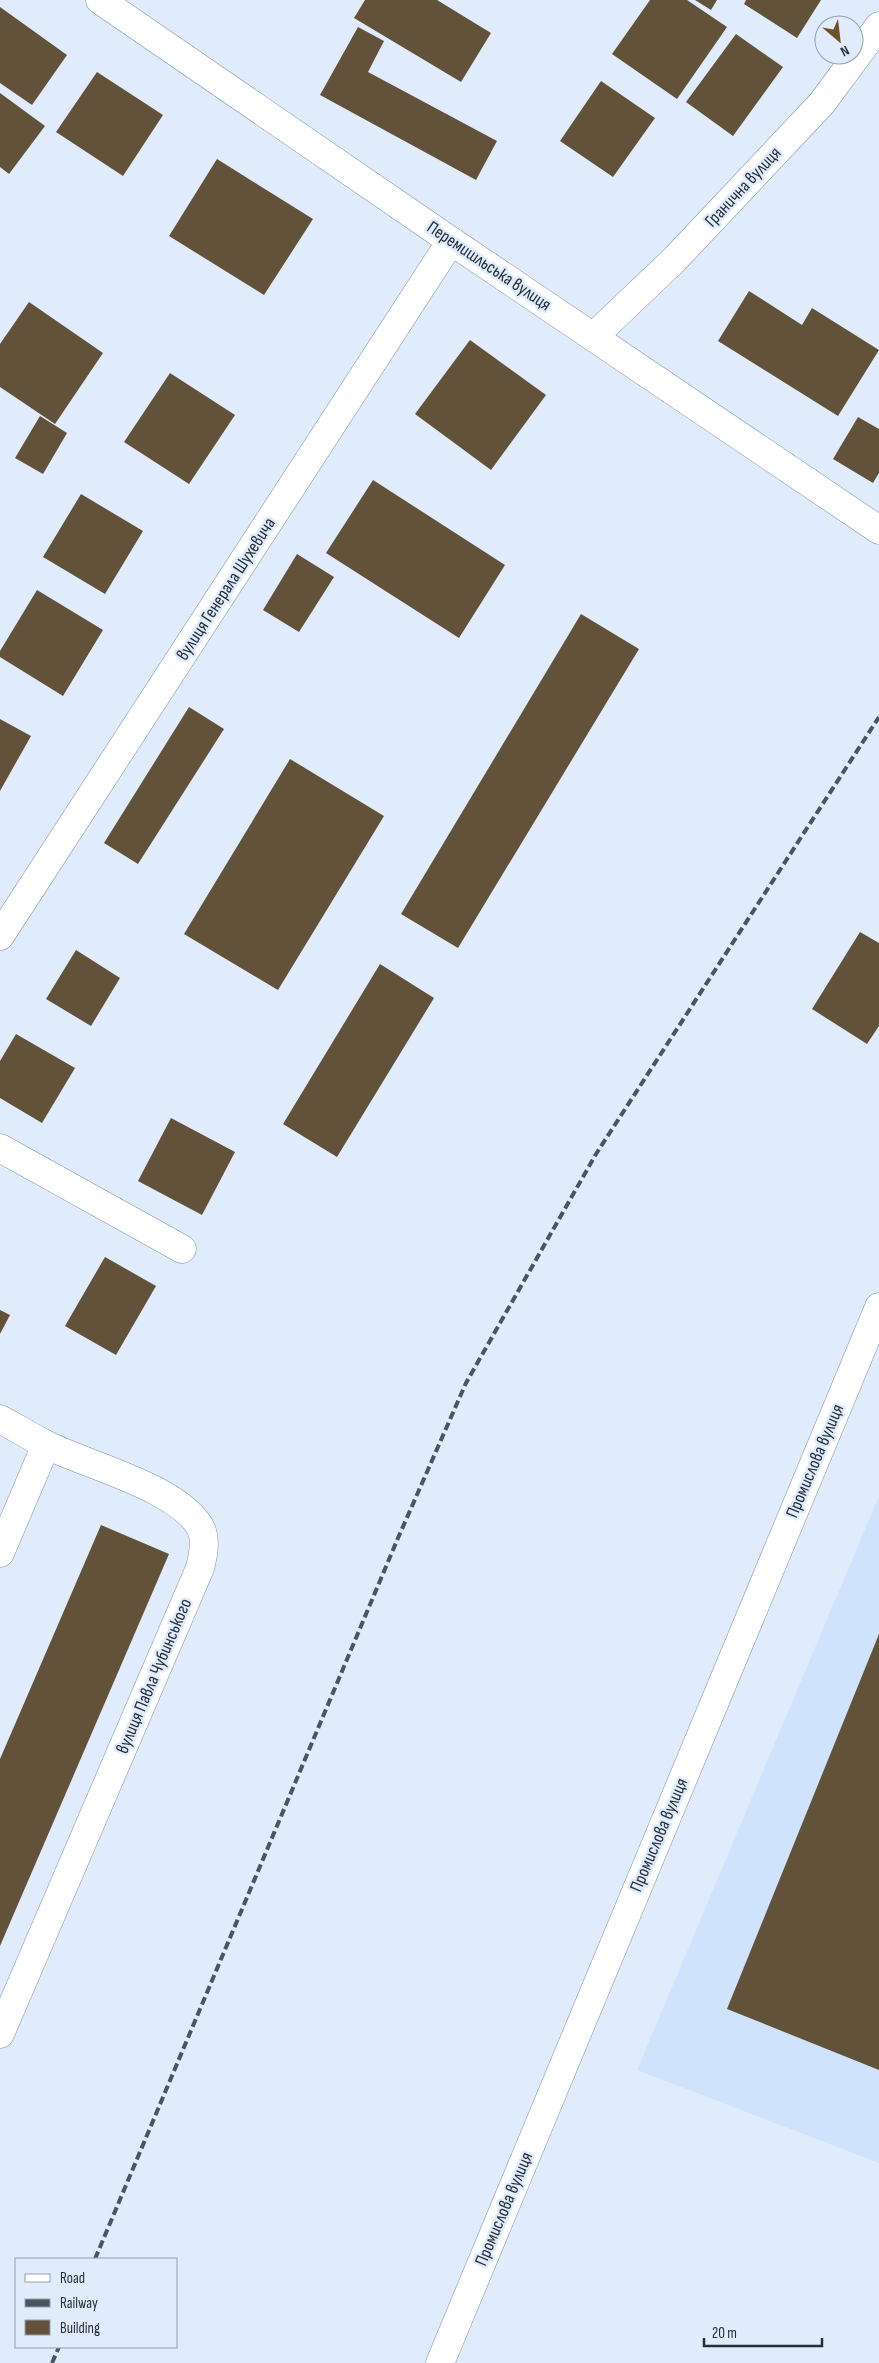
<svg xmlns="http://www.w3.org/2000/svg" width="879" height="2363" font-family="'Sofia Sans Condensed',sans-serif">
<rect width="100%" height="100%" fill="#e0ecfb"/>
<polygon fill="#d0e3fd" points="879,1496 879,2163 637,2070"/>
<g fill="#62523a">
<polygon points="365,0 437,0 491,33 461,82 354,18"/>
<polygon points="650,0 687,0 727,27 677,99 612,54"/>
<polygon points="695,0 717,0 711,10"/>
<polygon points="746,0 821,0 797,38 744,4"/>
<polygon points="0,7 67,55 32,105 0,83"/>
<polygon points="358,27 384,41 368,72 497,141 476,180 320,95"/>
<polygon points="736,34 783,67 733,136 686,102"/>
<polygon points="97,72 163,115 123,176 56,132"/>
<polygon points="601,81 655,118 613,177 560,141"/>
<polygon points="0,93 45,126 9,174 0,167"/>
<polygon points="217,159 313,219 264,295 169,236"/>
<polygon points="749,291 802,325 812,308 879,350 838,416 718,341"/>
<polygon points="29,302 103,353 55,424 0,387 0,344"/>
<polygon points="470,340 546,395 491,470 415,414"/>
<polygon points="170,373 235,415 189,484 124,442"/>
<polygon points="40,416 67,433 43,474 15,458"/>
<polygon points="858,417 879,429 879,473 873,483 833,459"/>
<polygon points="373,480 505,565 459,638 326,553"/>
<polygon points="81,494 143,531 105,594 43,557"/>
<polygon points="297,554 334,577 299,632 263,610"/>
<polygon points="37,590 103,630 63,696 0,657 0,651"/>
<polygon points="581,614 639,649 458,948 401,914"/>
<polygon points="189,707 224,729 138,864 104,843"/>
<polygon points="0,719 31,736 0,791"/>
<polygon points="290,759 384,816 278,990 184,934"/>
<polygon points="860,932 879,943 879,1026 867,1044 812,1009"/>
<polygon points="76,950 120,978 91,1026 46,999"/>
<polygon points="380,964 434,998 337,1157 283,1124"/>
<polygon points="16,1034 75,1068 42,1123 0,1098 0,1061"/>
<polygon points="171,1118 235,1152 202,1215 138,1181"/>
<polygon points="105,1257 156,1286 116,1355 65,1326"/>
<polygon points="0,1310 10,1315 0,1334"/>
<polygon points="101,1525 169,1554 0,1946 0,1759"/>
<polygon points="879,1634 879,2070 727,2009"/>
</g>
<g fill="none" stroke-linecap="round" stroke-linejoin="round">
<g stroke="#7f91a8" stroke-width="29">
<g id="minor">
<polyline points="593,337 675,259 822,103 879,26"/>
<polyline points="0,936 451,241"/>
<polyline points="0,1148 182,1249"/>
<path d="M0 1419C15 1427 31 1437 47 1445 86 1465 184 1489 202 1531 206 1543 203 1556 200 1568L0 2034"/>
<polyline points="0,1553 46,1445"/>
<polyline points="440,2363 879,1307"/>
</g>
</g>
<g stroke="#7f91a8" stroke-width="29">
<polyline id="major" points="100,0 451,241 879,530"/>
</g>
<use href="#minor" stroke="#fff" stroke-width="28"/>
<use href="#major" stroke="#fff" stroke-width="28"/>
<g stroke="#4c545f" stroke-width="4" stroke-dasharray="8 4" stroke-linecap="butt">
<polyline points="95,2259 398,1538 466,1383 596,1154 879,717"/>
<polyline points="52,2363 59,2347"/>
</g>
</g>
<g text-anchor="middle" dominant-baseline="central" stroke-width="5" stroke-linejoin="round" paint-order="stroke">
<g font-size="18" fill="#272e37" stroke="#e0ecfb">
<text transform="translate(743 187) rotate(-47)">Гранична вулиця</text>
<text transform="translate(489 266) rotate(34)">Перемишльська вулиця</text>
<text transform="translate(226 589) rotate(-57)">вулиця Генерала Шухевича</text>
<text transform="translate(815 1461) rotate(-67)">Промислова вулиця</text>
<text transform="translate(154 1676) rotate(-67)">вулиця Павла Чубинського</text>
<text transform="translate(659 1835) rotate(-67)">Промислова вулиця</text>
<text transform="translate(504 2209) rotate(-67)">Промислова вулиця</text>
</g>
</g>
<rect x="15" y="2258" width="162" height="90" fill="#e0ecfb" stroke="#96a0ad"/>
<rect x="25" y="2274" width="25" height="8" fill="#ffffff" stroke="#96a0ad"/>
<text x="60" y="2283" font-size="15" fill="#272e37">Road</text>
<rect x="25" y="2299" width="25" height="8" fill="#4c545f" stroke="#96a0ad"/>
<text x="60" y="2308" font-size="15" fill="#272e37">Railway</text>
<rect x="25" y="2320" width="25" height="15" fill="#62523a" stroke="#96a0ad"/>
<text x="60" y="2333" font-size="15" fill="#272e37">Building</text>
<g transform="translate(839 40) rotate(152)"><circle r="24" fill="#e0ecfb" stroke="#96a0ad"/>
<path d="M0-4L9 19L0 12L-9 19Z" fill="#6f5326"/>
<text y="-8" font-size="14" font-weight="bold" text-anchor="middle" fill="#272e37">N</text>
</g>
<path d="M704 2338v8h118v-8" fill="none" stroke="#272e37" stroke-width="2.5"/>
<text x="712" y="2338" font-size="15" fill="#272e37" stroke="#e0ecfb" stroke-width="4" paint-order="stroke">20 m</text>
</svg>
